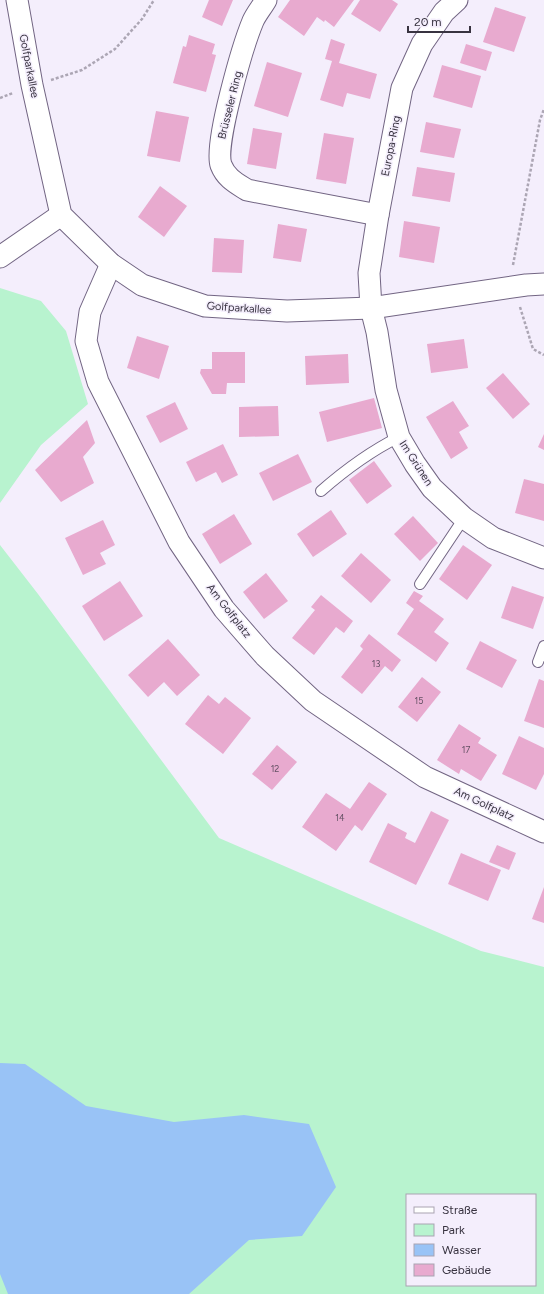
<svg xmlns="http://www.w3.org/2000/svg" width="544" height="1294" font-family="Figtree,sans-serif">
<rect width="100%" height="100%" fill="#f4eefc"/>
<g fill="#b8f3cf" fill-rule="evenodd">
<polygon points="0,288 41,301 66,331 88,404 41,445 0,503"/>
<path d="M0 545 38 594 219 838 481 951 544 967V1294H0ZM407 1195H535V1285H407Z"/>
</g>
<polygon fill="#99c3f6" points="0,1063 25,1064 86,1106 174,1122 244,1115 309,1124 336,1187 302,1236 249,1240 189,1294 8,1294 0,1274"/>
<g fill="#e8aacf">
<polygon points="209,0 233,0 222,26 202,17"/>
<polygon points="290,0 354,0 334,27 325,20 324,22 317,17 304,36 278,17"/>
<polygon points="360,0 392,0 398,4 380,32 351,14"/>
<polygon points="495,7 526,17 514,52 483,42"/>
<polygon points="189,35 215,44 212,54 216,55 206,92 173,83 183,46 186,47"/>
<polygon points="331,39 345,44 339,63 377,74 370,99 347,93 343,107 320,100 332,61 325,59"/>
<polygon points="466,44 492,52 486,71 460,63"/>
<polygon points="267,62 302,73 288,117 254,106"/>
<polygon points="442,65 481,76 472,108 433,97"/>
<polygon points="156,111 189,117 180,162 147,156"/>
<polygon points="426,122 461,129 454,158 420,152"/>
<polygon points="253,128 282,133 276,169 247,164"/>
<polygon points="324,133 354,138 346,184 316,179"/>
<polygon points="417,167 455,173 450,202 412,196"/>
<polygon points="160,186 187,206 164,237 138,217"/>
<polygon points="404,221 440,227 434,263 399,257"/>
<polygon points="278,224 307,229 301,262 273,258"/>
<polygon points="214,238 244,240 242,273 212,272"/>
<polygon points="137,336 169,346 159,379 127,368"/>
<polygon points="464,339 468,368 431,373 427,344"/>
<polygon points="212,352 245,352 245,383 227,383 226,394 212,394 200,373 201,369 212,369"/>
<polygon points="348,354 349,383 306,385 305,356"/>
<polygon points="503,373 530,404 513,419 486,388"/>
<polygon points="374,398 382,428 327,442 319,412"/>
<polygon points="453,401 469,426 459,432 468,448 451,459 426,417"/>
<polygon points="175,402 188,429 160,443 146,416"/>
<polygon points="278,406 279,436 239,437 239,407"/>
<polygon points="87,420 95,443 83,457 94,483 61,502 35,470"/>
<polygon points="544,434 544,450 538,447"/>
<polygon points="223,444 238,475 222,483 216,472 196,482 186,462"/>
<polygon points="298,454 312,482 273,501 259,473"/>
<polygon points="374,461 392,486 367,504 349,480"/>
<polygon points="524,479 544,484 544,521 515,513"/>
<polygon points="331,510 347,534 313,557 297,534"/>
<polygon points="234,514 252,544 220,564 202,534"/>
<polygon points="413,516 438,543 420,561 394,534"/>
<polygon points="103,520 115,545 100,553 106,564 83,575 65,538"/>
<polygon points="463,545 492,565 467,600 439,579"/>
<polygon points="361,553 391,580 371,603 341,576"/>
<polygon points="266,573 288,601 264,619 243,592"/>
<polygon points="120,581 143,616 104,641 82,606"/>
<polygon points="512,586 544,597 533,629 501,618"/>
<polygon points="414,591 423,596 419,601 444,619 434,632 449,643 436,662 397,634 414,609 406,603"/>
<polygon points="321,595 353,621 344,633 336,627 314,655 292,638 315,610 311,607"/>
<polygon points="369,634 401,660 392,672 385,666 362,694 341,677 363,649 360,646"/>
<polygon points="168,639 200,675 177,696 164,682 148,697 128,675"/>
<polygon points="480,641 517,660 502,688 466,669"/>
<polygon points="422,677 441,692 417,722 398,707"/>
<polygon points="539,679 544,681 544,728 524,721"/>
<polygon points="208,695 219,704 225,697 251,718 223,754 185,724"/>
<polygon points="459,724 481,738 478,743 497,755 481,781 461,769 459,774 437,760"/>
<polygon points="519,736 544,748 544,774 536,790 502,774"/>
<polygon points="277,745 297,762 272,790 252,774"/>
<polygon points="369,782 387,794 362,831 355,825 336,851 302,827 326,793 350,809"/>
<polygon points="431,811 449,820 416,885 369,862 388,823 407,833 405,838 415,843"/>
<polygon points="497,845 516,853 509,870 489,862"/>
<polygon points="461,853 501,870 488,901 448,884"/>
<polygon points="544,887 544,923 532,919"/>
</g>
<g fill="none" stroke-linecap="round" stroke-linejoin="round">
<g stroke="#726583" stroke-width="12">
<g id="service">
<path d="M321 491C345 470 371 451 399 437"/>
<polyline points="420,584 464,518"/>
<polyline points="538,662 544,646"/>
</g>
</g>
<g stroke="#726583" stroke-width="23">
<g id="minor">
<polyline points="17,0 32,85 61,215 111,264 142,285 205,306 287,311 371,308 526,285 544,284"/>
<path d="M266 0C262 7 256 14 253 21 243 45 214 144 221 165 226 178 236 183 247 190L378 215"/>
<polyline points="457,0 444,12 422,44 402,88 378,215 369,273 371,308 377,332 386,390 399,437 415,464 432,488 464,518 493,538 544,558"/>
<polyline points="0,257 61,215"/>
<polyline points="111,264 90,312 86,341 98,382 179,542 224,609 265,656 313,701 425,777 544,832"/>
</g>
</g>
<g stroke="#aca6b4" stroke-width="2.5" stroke-dasharray="3 2" stroke-linecap="butt">
<polyline points="51,80 82,70 115,49 142,19 154,0"/>
<polyline points="0,98 13,93"/>
<polyline points="513,265 540,120 544,109"/>
<polyline points="520,307 533,349 544,355"/>
</g>
<use href="#service" stroke="#fff" stroke-width="10"/>
<use href="#minor" stroke="#fff" stroke-width="21"/>
</g>
<g text-anchor="middle" dominant-baseline="central" stroke-width="3" stroke-linejoin="round" paint-order="stroke">
<g font-size="9" fill="#645164">
<text x="376" y="663">13</text>
<text x="419" y="700">15</text>
<text x="466" y="749">17</text>
<text x="275" y="768">12</text>
<text x="340" y="817">14</text>
</g>
<g font-size="11" fill="#383340" stroke="#f4eefc">
<text transform="translate(29 66) rotate(79)">Golfparkallee</text>
<text transform="translate(230 105) rotate(-76)">Brüsseler Ring</text>
<text transform="translate(391 146) rotate(-79)">Europa-Ring</text>
<text transform="translate(239 308) rotate(4)">Golfparkallee</text>
<text transform="translate(416 463) rotate(57)">Im Grünen</text>
<text transform="translate(229 611) rotate(52)">Am Golfplatz</text>
<text transform="translate(484 804) rotate(25)">Am Golfplatz</text>
</g>
</g>
<rect x="406" y="1194" width="130" height="92" fill="#f4eefc" stroke="#a9a3b1"/>
<rect x="414" y="1207" width="20" height="6" fill="#ffffff" stroke="#a9a3b1"/>
<text x="442" y="1214" font-size="12" fill="#383340">Straße</text>
<rect x="414" y="1224" width="20" height="12" fill="#b8f3cf" stroke="#a9a3b1"/>
<text x="442" y="1234" font-size="12" fill="#383340">Park</text>
<rect x="414" y="1244" width="20" height="12" fill="#99c3f6" stroke="#a9a3b1"/>
<text x="442" y="1254" font-size="12" fill="#383340">Wasser</text>
<rect x="414" y="1264" width="20" height="12" fill="#e8aacf" stroke="#a9a3b1"/>
<text x="442" y="1274" font-size="12" fill="#383340">Gebäude</text>
<path d="M408 26v6h62v-6" fill="none" stroke="#383340" stroke-width="2"/>
<text x="414" y="26" font-size="12" fill="#383340" stroke="#f4eefc" stroke-width="3" paint-order="stroke">20 m</text>
</svg>
